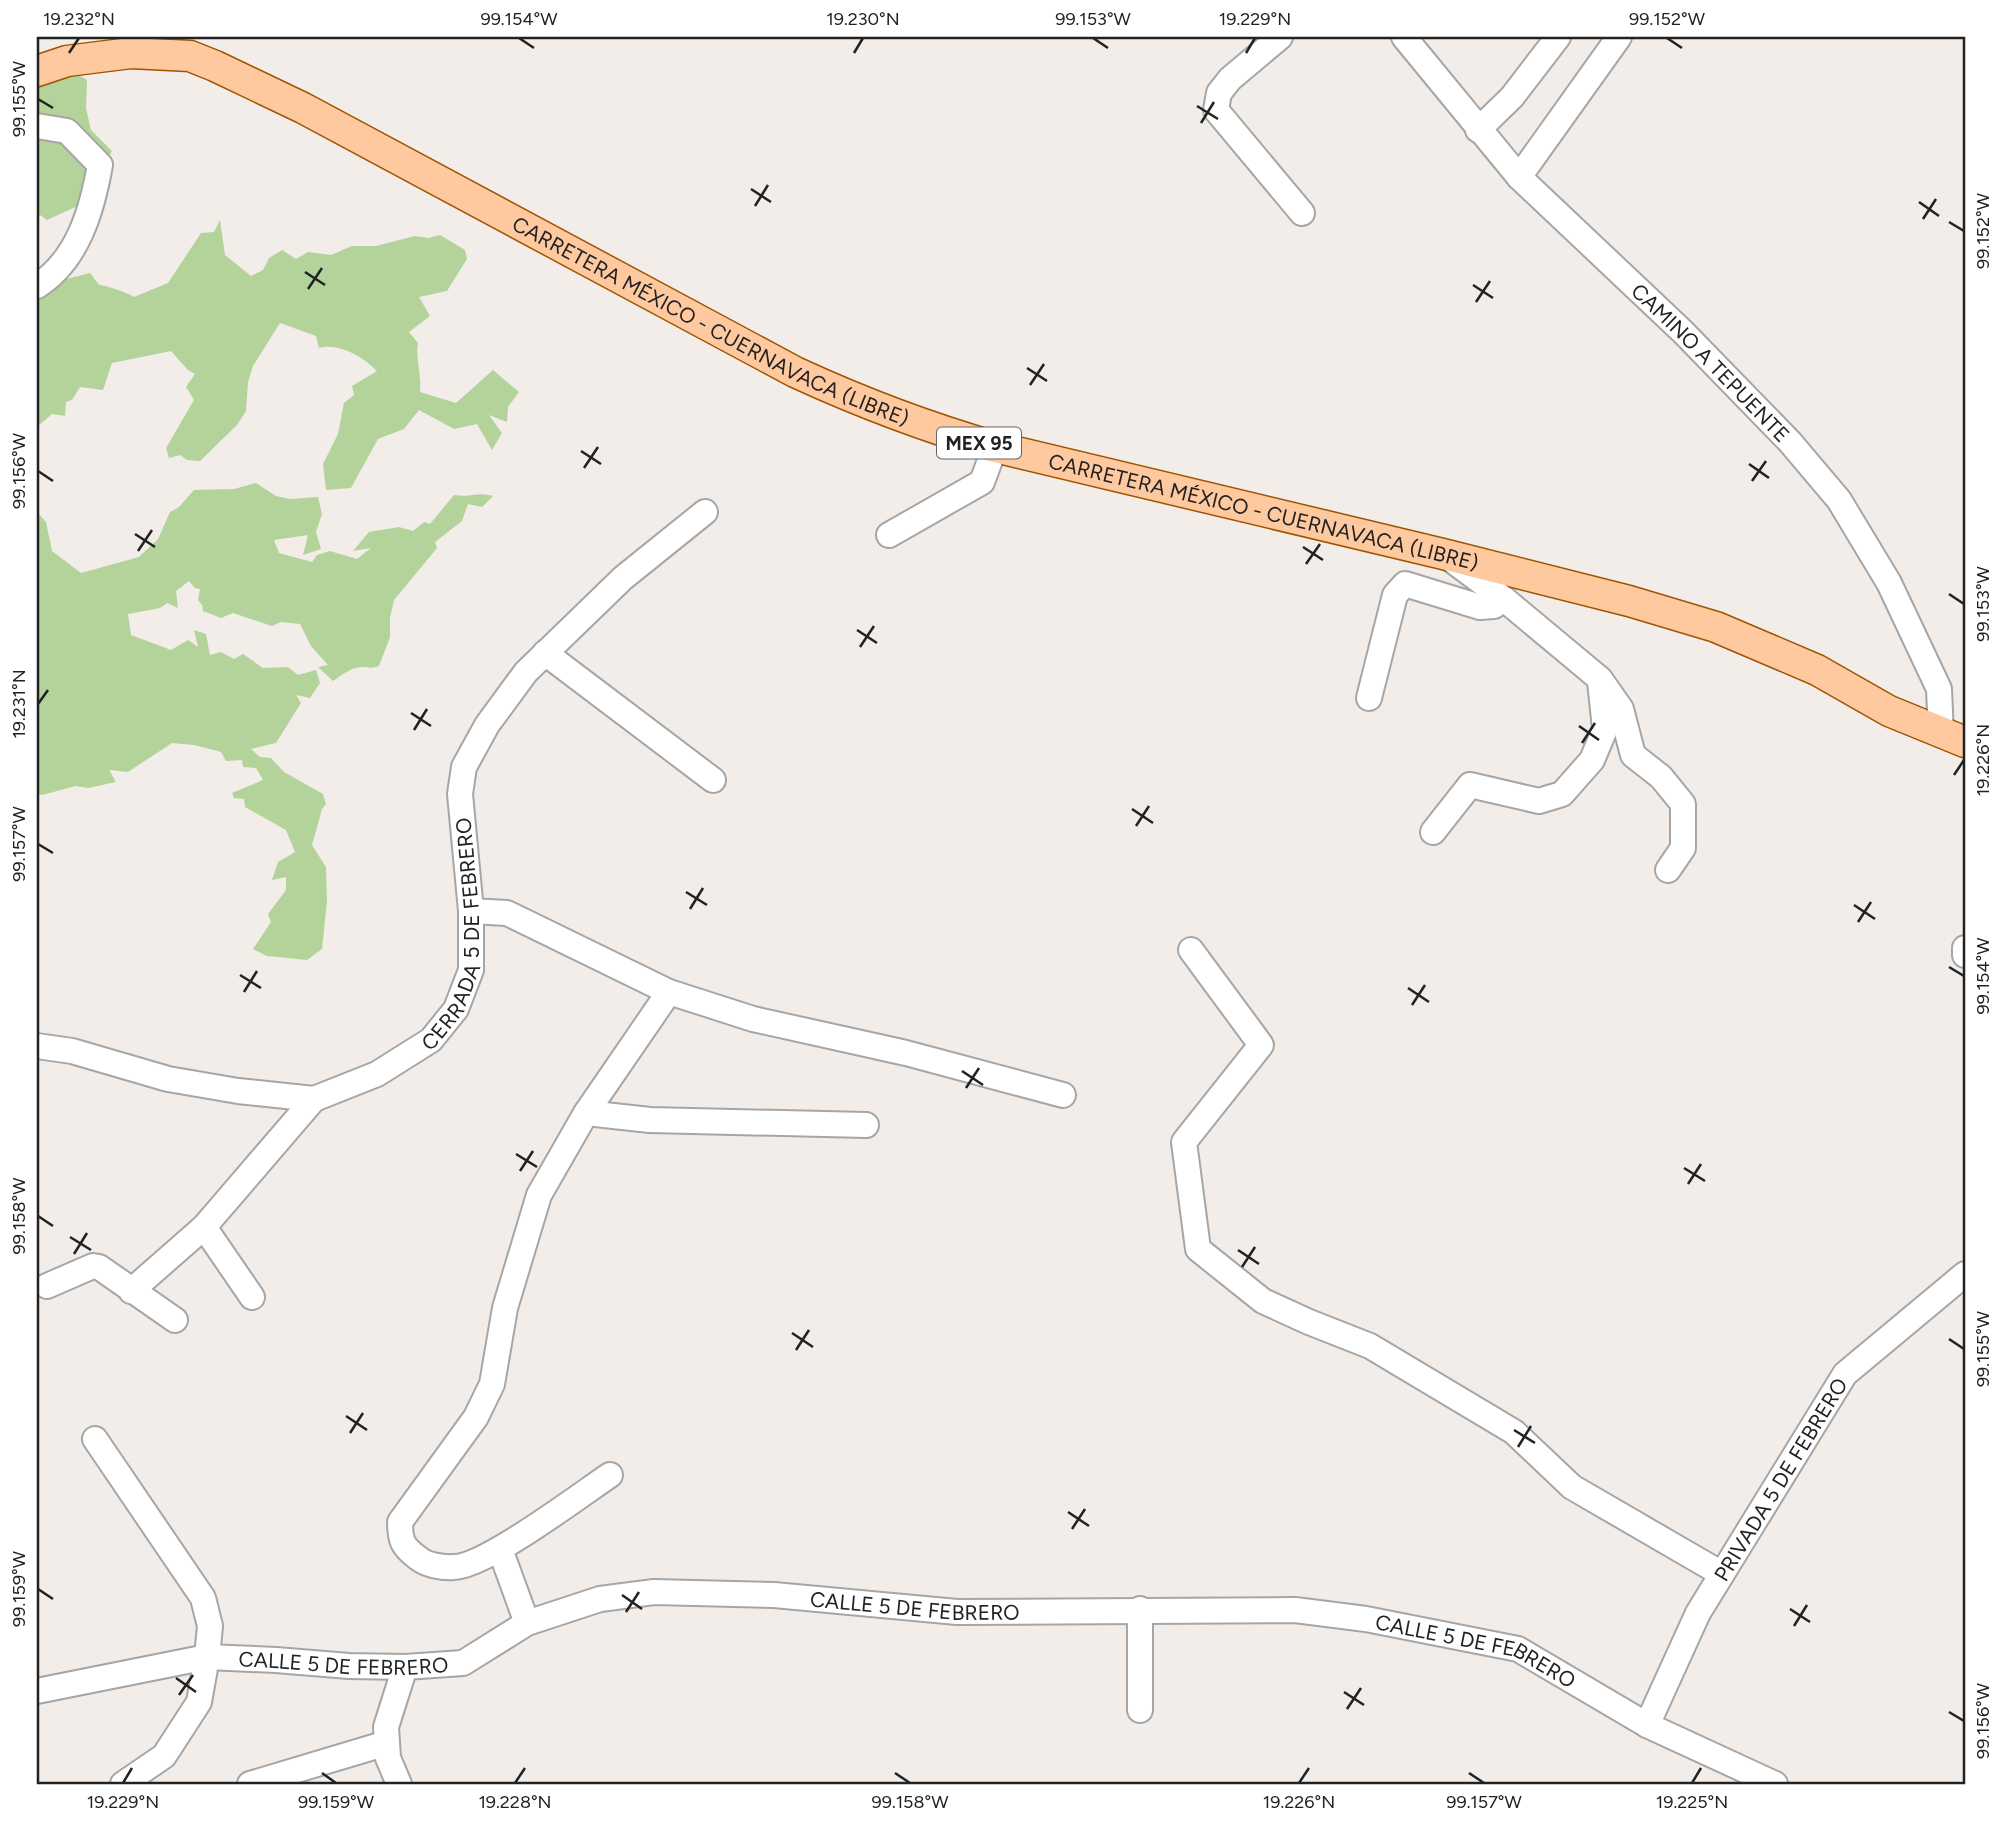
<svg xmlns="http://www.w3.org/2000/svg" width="2002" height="1821" font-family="Figtree,sans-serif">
<rect width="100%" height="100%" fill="#f2ede8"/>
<g fill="#b3d39b">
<polygon points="72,71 87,80 86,108 91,130 112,151 82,204 47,220 40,215 37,219 37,80"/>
<path d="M220 220 225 255 251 276 263 270 269 258 282 250 296 259 308 252 331 255 352 246H376L415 236 428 238 440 235 465 250 467 259 447 291 419 297 430 316 409 332 418 343C415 359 422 375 420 392L456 403 493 370 519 392 508 407 507 422 489 415 502 433 492 450 477 424 454 429 419 410 404 429 378 439 351 488 326 490 323 464 338 434 344 403 354 395 352 386 377 371C364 357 338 342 319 348L316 336 280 323 253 366 248 382 246 411 237 425 200 461 187 460 180 455 169 458 166 448 194 400 186 387 195 374 188 370 171 351 112 363 103 390 80 387 72 400 66 402 65 416 52 414 37 427V280L59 281 90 273 99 285C108 286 126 292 134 297L168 283 201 233 214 232Z"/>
<path d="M256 483 276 496 290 499 318 497 322 514 316 532 321 549 303 555 308 535 274 540 279 553 312 562 317 555 330 551 357 559 371 548 353 551 369 532 399 527 413 531 424 522 430 524 454 495C470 498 478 491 493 496L482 507 468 504 462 521 435 542 437 548 394 600 390 618V637L379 666C371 669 369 667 361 667 350 668 342 675 333 681L318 667 328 665 311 646 300 624 281 622 272 626 233 613 221 618 203 611 202 605 198 600 200 589 195 588 189 581 176 591 178 608 167 603 160 608 128 614 131 635 171 650 188 640 198 647 194 630 206 634 210 655 221 652 234 659 243 654 263 668 288 667 298 675 316 670 320 683 310 698 296 695 301 703 276 743 251 749 260 757 271 758 284 772 323 794 326 804 322 809 312 845 326 867 327 901 322 949 307 960 267 956 253 949 271 922 268 914 286 890V877L272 880 278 862 295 852 286 830 245 807 244 799 234 798 232 793 263 780 256 768 243 767 242 760 226 761 221 752 194 745 172 743 128 772 109 770 116 782 88 788 76 786 42 795 37 794V512L46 522 52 551 81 573 139 557 158 539 170 512 179 507 194 490 234 489Z"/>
</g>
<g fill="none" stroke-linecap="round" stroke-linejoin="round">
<g stroke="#a6a6a6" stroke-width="28">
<g id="minor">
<polyline points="1280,37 1230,79 1219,93 1216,110 1302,213"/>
<path id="s1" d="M1404 37 1519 177 1683 332 1790 442 1839 500 1889 583 1939 689 1941 734"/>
<path d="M37 126 67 131 100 165C92 210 78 260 37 286"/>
<polyline points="1478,130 1512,97 1558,37"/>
<polyline points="1519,177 1619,37"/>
<polyline points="889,535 982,482 995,447"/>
<polyline points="1449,558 1504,599 1600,679 1621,709 1633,755 1661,777 1683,804 1683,848 1668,870"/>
<polyline points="545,653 713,780"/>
<polyline points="1369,698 1395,595 1405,584 1480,607 1494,606 1504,599"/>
<polyline points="1433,832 1470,785 1539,801 1562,794 1592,760 1605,729 1600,681"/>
<polyline points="471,911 507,913 669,992 753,1019 906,1053 1063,1095"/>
<polyline points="1965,948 1965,955"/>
<polyline points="1191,950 1261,1045 1184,1142 1198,1249 1263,1301 1309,1322 1370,1346 1514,1432 1572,1487 1722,1574"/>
<path id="s2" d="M37 1046 72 1051 168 1079 238 1091 314 1099 377 1074 431 1040 456 1009 471 970V911L460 794 464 767 487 725 526 672 623 578 705 512"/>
<polyline points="586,1113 650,1120 866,1125"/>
<polyline points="47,1286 93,1266 99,1267 175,1320"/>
<polyline points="131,1291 204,1227"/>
<polyline points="252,1297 204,1227 314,1099"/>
<polyline points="95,1439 203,1598 210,1626 207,1657 199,1702 164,1756 123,1784"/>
<path d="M610 1475C580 1495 485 1567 454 1567 443 1568 426 1565 418 1558 403 1547 400 1541 400 1522L476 1417 492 1384 505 1308 539 1195 586 1113 669 992"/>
<polyline points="500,1549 527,1623"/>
<path id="s3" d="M37 1691 207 1657 276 1660 349 1666 405 1667 463 1663 527 1623 600 1599 654 1592 774 1595 957 1612 1295 1610 1366 1619 1518 1649 1647 1725 1775 1784"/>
<polyline points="1140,1710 1140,1609"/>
<path id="s4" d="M1647 1725 1698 1613 1845 1374 1965 1274"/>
<polyline points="250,1784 387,1743"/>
<polyline points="399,1784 388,1758 386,1727 405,1667"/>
</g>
</g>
<g stroke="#9f5400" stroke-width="33">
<g id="major">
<path id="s5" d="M37 71 67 61 131 53 190 56 215 66 303 108 795 372C860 402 926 427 995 447L1443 554 1629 601 1716 627 1817 670 1889 711 1965 742"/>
</g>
</g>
<use href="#minor" stroke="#fff" stroke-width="24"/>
<use href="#major" stroke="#ffc9a0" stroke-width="30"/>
</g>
<path fill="none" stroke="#222" stroke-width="2.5" d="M519 38 534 48M1093 38 1108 48M1667 38 1682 48M69 53 79 38M854 53 863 38M1246 53 1255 38M38 99 53 108M1197 106 1218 119M1201 123 1214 102M751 189 771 202M1919 202 1939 216M755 206 768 185M1923 219 1936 199M1949 222 1964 231M305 272 325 285M1473 285 1493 298M308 289 322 268M1476 302 1490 281M1027 368 1047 381M1030 385 1044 364M581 451 601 464M1749 464 1769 478M584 468 598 447M38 471 53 481M1752 481 1766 461M135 534 155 547M1303 547 1323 560M138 551 152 530M1306 564 1320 544M1949 594 1964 604M857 630 877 643M860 647 874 626M38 704 48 690M411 713 431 726M1579 726 1599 740M414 730 427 709M1582 743 1595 723M1954 775 1964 760M1132 809 1153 823M1136 826 1149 806M38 844 53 853M686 892 707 905M1854 905 1875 919M690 909 703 888M1858 922 1871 902M1949 967 1964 976M240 975 261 988M1408 988 1429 1002M244 992 257 971M1412 1005 1425 985M962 1071 983 1085M966 1088 979 1068M516 1154 537 1167M1684 1168 1705 1181M520 1171 533 1151M1688 1184 1701 1164M38 1216 53 1226M70 1237 91 1250M1238 1250 1259 1264M74 1254 87 1233M1242 1267 1255 1247M792 1333 813 1347M1949 1339 1964 1349M796 1350 809 1330M346 1416 367 1430M1514 1430 1535 1443M350 1433 363 1413M1518 1447 1531 1426M1068 1512 1089 1526M1072 1529 1085 1509M38 1589 53 1599M622 1595 642 1609M1790 1609 1810 1622M626 1612 639 1592M1794 1626 1807 1605M176 1678 196 1692M1344 1692 1364 1705M179 1695 193 1675M1347 1709 1361 1688M1949 1712 1964 1721M322 1773 336 1783M895 1773 910 1783M1469 1773 1484 1783M123 1783 132 1768M515 1783 525 1768M1299 1783 1309 1768M1692 1783 1701 1768"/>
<g text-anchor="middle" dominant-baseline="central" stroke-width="5" stroke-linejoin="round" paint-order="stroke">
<rect fill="#fff" stroke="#646464" stroke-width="2" x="937" y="427.5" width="84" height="31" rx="5"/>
<g font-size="19" font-weight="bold" fill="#222">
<text x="979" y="443">MEX 95</text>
</g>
<g font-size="21" fill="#222" stroke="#fff">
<text stroke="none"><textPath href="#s5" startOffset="740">CARRETERA MÉXICO - CUERNAVACA (LIBRE)</textPath></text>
<text stroke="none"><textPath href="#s1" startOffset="448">CAMINO A TEPUENTE</textPath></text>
<text stroke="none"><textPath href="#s5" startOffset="1328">CARRETERA MÉXICO - CUERNAVACA (LIBRE)</textPath></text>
<text stroke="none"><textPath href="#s2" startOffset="527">CERRADA 5 DE FEBRERO</textPath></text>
<text stroke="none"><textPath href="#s4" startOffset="280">PRIVADA 5 DE FEBRERO</textPath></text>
<text stroke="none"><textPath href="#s3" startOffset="898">CALLE 5 DE FEBRERO</textPath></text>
<text stroke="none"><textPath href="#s3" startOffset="1465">CALLE 5 DE FEBRERO</textPath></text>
<text stroke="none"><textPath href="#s3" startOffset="310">CALLE 5 DE FEBRERO</textPath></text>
</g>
</g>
<rect width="2002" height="1821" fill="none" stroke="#ffffff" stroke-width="77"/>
<rect x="38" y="38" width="1926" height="1745" fill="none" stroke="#222" stroke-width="2.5"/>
<g font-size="18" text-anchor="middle" fill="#222">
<text x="79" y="25">19.232°N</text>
<text x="519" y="25">99.154°W</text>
<text x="863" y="25">19.230°N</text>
<text x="1093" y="25">99.153°W</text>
<text x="1255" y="25">19.229°N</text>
<text x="1667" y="25">99.152°W</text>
<text transform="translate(19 99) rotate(-90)" y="6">99.155°W</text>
<text transform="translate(1983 231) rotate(-90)" y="6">99.152°W</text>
<text transform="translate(19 471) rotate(-90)" y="6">99.156°W</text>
<text transform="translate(1983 604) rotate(-90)" y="6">99.153°W</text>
<text transform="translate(19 704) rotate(-90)" y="6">19.231°N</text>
<text transform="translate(1983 760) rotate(-90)" y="6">19.226°N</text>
<text transform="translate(19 844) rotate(-90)" y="6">99.157°W</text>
<text transform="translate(1983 976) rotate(-90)" y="6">99.154°W</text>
<text transform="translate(19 1216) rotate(-90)" y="6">99.158°W</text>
<text transform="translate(1983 1349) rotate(-90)" y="6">99.155°W</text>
<text transform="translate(19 1589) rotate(-90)" y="6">99.159°W</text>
<text transform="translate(1983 1721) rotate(-90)" y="6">99.156°W</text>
<text x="123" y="1808">19.229°N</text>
<text x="336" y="1808">99.159°W</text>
<text x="515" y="1808">19.228°N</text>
<text x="910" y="1808">99.158°W</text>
<text x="1299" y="1808">19.226°N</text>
<text x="1484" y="1808">99.157°W</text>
<text x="1692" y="1808">19.225°N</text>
</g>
</svg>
